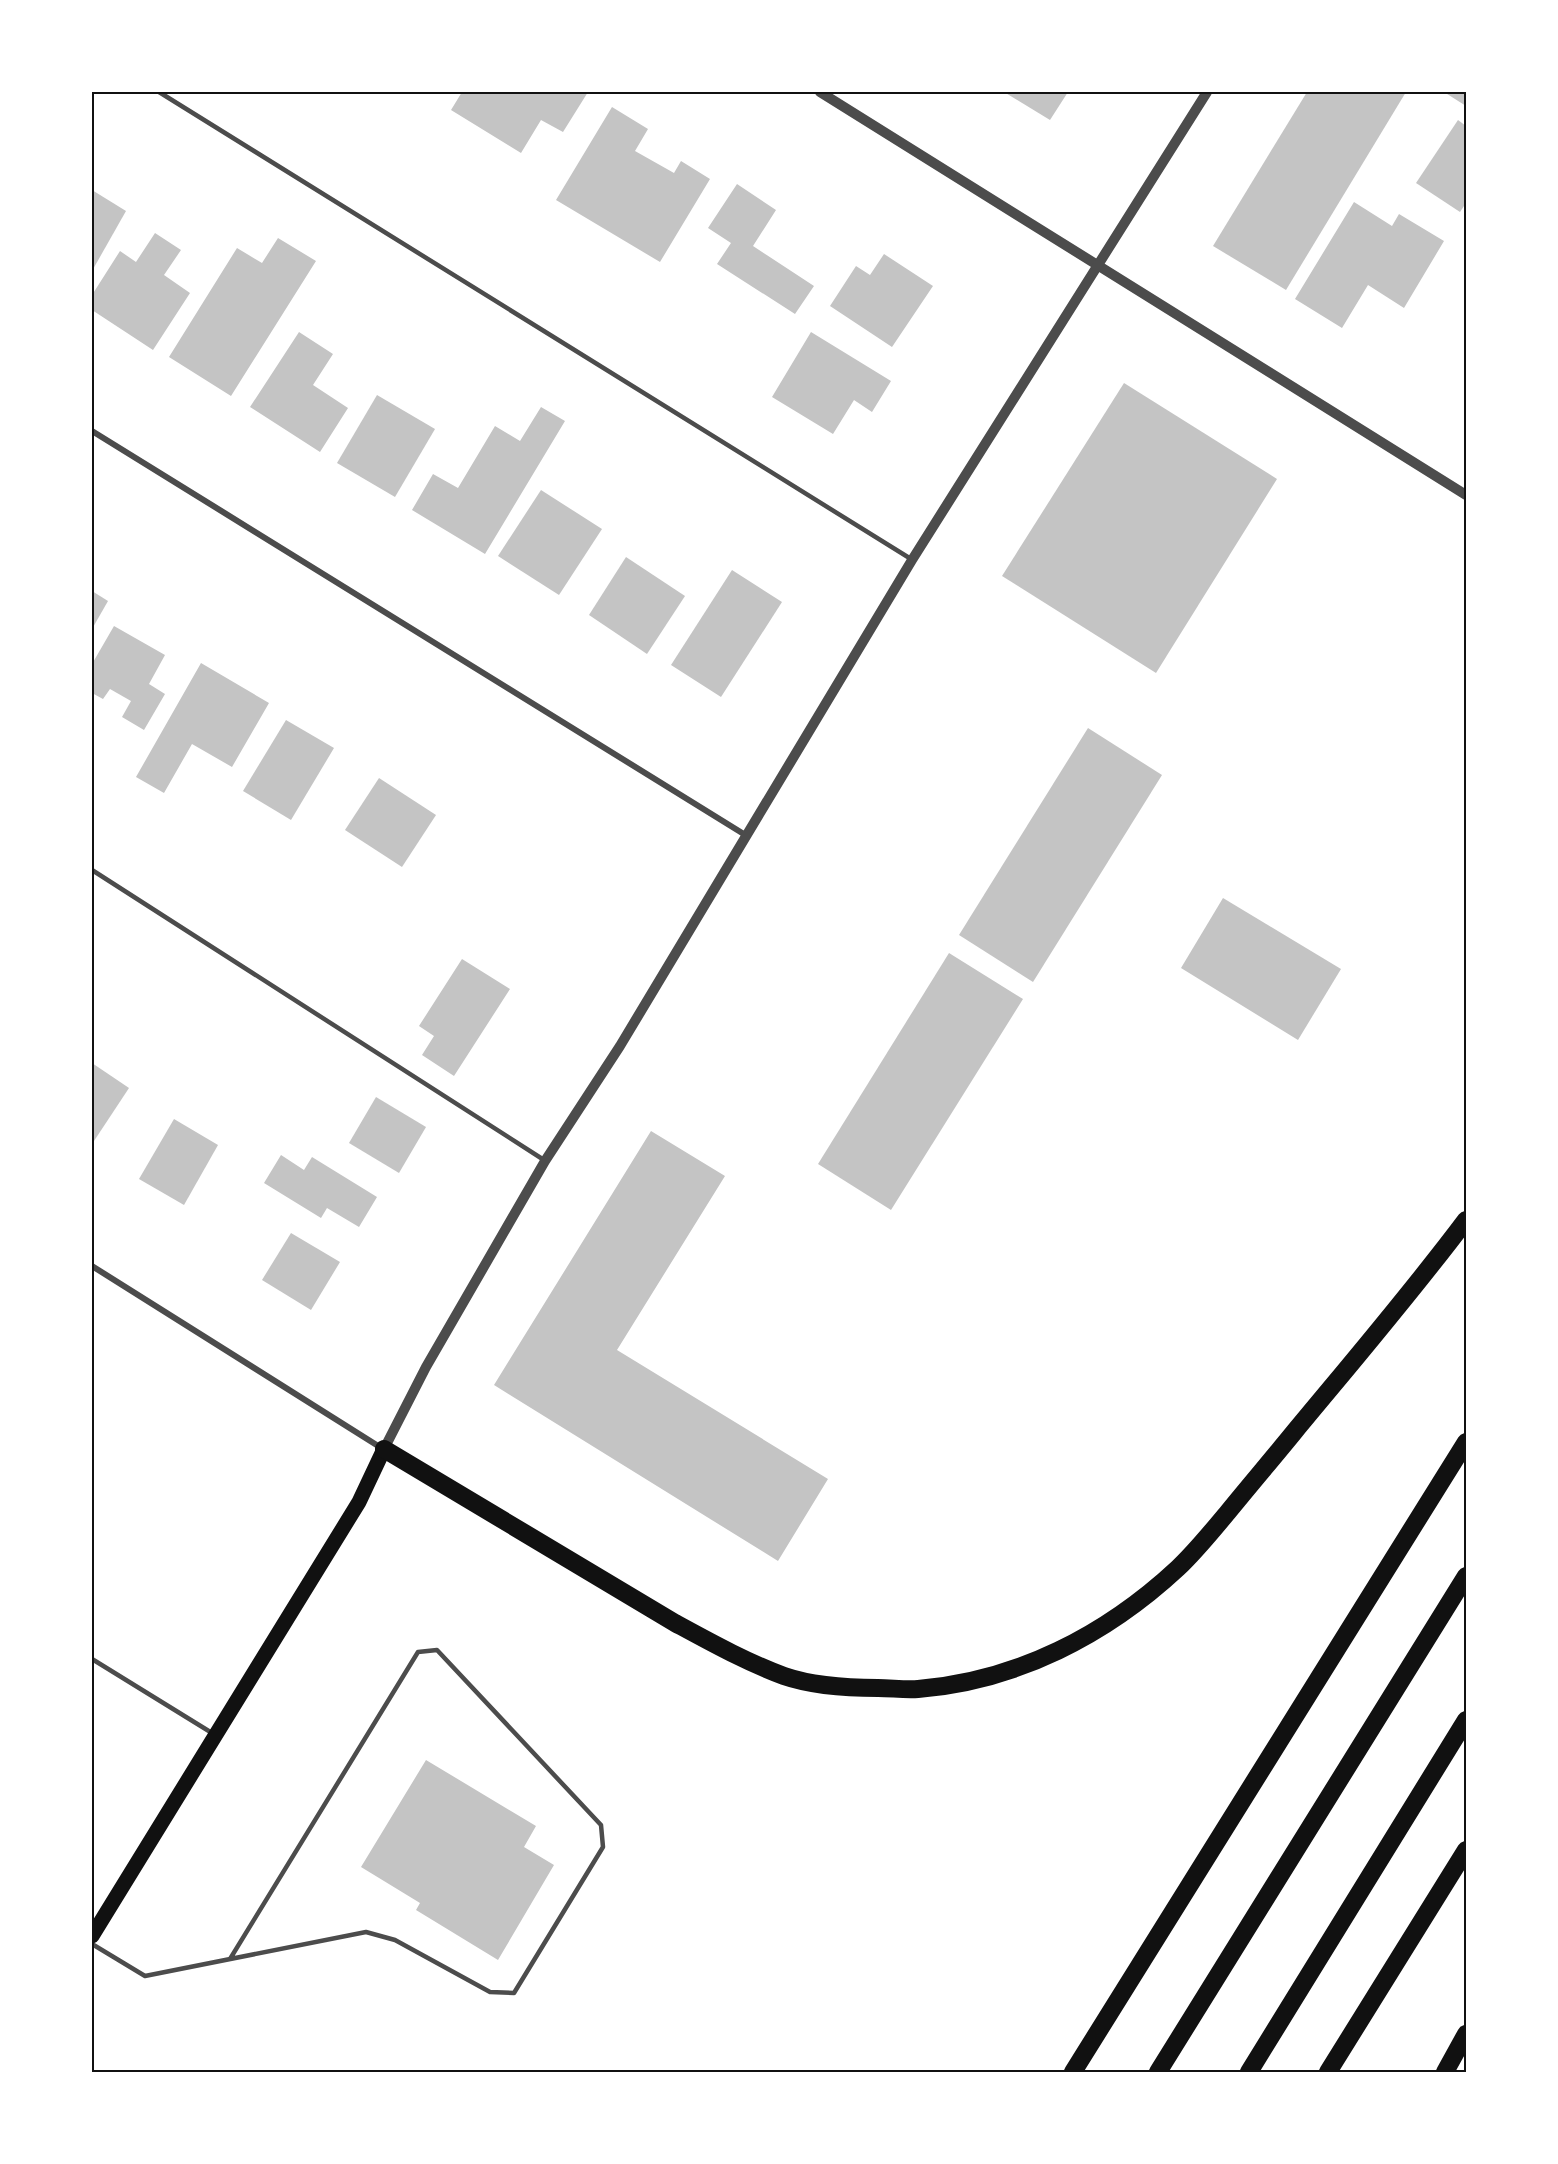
<svg xmlns="http://www.w3.org/2000/svg" width="1558" height="2164" font-family="'PT Sans Narrow',sans-serif">
<rect width="100%" height="100%" fill="#fff"/>
<g fill="#c4c4c4">
<polygon points="462,92 588,92 563,132 541,120 521,153 451,110"/>
<polygon points="1004,92 1068,92 1050,120"/>
<polygon points="1307,92 1406,92 1286,290 1213,246"/>
<polygon points="1444,92 1466,92 1466,106"/>
<polygon points="612,107 648,129 635,151 674,173 681,161 710,179 660,262 556,200"/>
<polygon points="1458,120 1466,126 1466,203 1460,212 1416,183"/>
<polygon points="737,184 776,210 753,246 814,286 795,314 717,264 731,243 708,228"/>
<polygon points="92,190 126,211 92,271"/>
<polygon points="1354,202 1392,226 1399,214 1444,241 1404,308 1368,285 1342,328 1295,299"/>
<polygon points="155,233 181,250 164,275 190,293 153,350 92,310 92,295 120,251 136,262"/>
<polygon points="278,238 316,261 231,396 169,357 237,248 262,263"/>
<polygon points="884,254 933,286 892,347 830,306 856,266 870,275"/>
<polygon points="299,332 333,354 313,385 348,408 320,452 250,407"/>
<polygon points="811,332 891,381 872,412 854,400 833,434 772,397"/>
<polygon points="1124,383 1277,479 1156,673 1002,576"/>
<polygon points="377,395 435,429 395,497 337,463"/>
<polygon points="541,407 565,421 485,554 412,510 433,474 458,488 495,426 520,441"/>
<polygon points="541,490 602,529 559,595 498,556"/>
<polygon points="626,557 685,596 647,654 589,615"/>
<polygon points="732,570 782,602 721,697 671,665"/>
<polygon points="92,591 108,601 92,629"/>
<polygon points="114,626 165,655 149,684 165,694 144,730 122,717 131,701 110,689 103,699 92,693 92,664"/>
<polygon points="201,663 269,703 232,767 192,744 164,793 136,777"/>
<polygon points="286,720 334,748 291,820 243,791"/>
<polygon points="1088,728 1162,775 1033,982 959,935"/>
<polygon points="379,778 436,815 402,867 345,830"/>
<polygon points="1223,898 1341,969 1298,1040 1181,968"/>
<polygon points="949,953 1023,999 891,1210 818,1164"/>
<polygon points="462,959 510,989 454,1076 422,1055 434,1036 419,1026"/>
<polygon points="92,1063 129,1088 92,1144"/>
<polygon points="376,1097 426,1127 399,1173 349,1143"/>
<polygon points="174,1119 218,1145 184,1205 139,1179"/>
<polygon points="651,1131 725,1176 617,1350 828,1479 778,1561 494,1385"/>
<polygon points="281,1155 304,1170 312,1157 377,1197 359,1227 327,1208 321,1218 264,1183"/>
<polygon points="291,1233 340,1262 311,1310 262,1280"/>
<polygon points="426,1760 536,1826 524,1847 554,1865 498,1960 416,1910 420,1903 361,1867"/>
</g>
<g fill="none" stroke-linecap="round" stroke-linejoin="round">
<g stroke="#4c4c4c" stroke-width="4.5">
<polyline points="159,92 911,559"/>
<polyline points="92,870 544,1160"/>
<polyline points="92,1659 212,1733"/>
<polyline points="92,1944 145,1976 366,1932 395,1940 490,1992 514,1993 603,1847 601,1825 437,1650 418,1652 230,1959"/>
</g>
<g stroke="#4c4c4c" stroke-width="6">
<polyline points="92,431 747,836"/>
<polyline points="92,1266 383,1449"/>
</g>
<g stroke="#4c4c4c" stroke-width="10">
<polyline points="820,92 1466,495"/>
<polyline points="384,1449 426,1367 545,1161 620,1046 912,560 1207,92"/>
</g>
<polyline stroke="#111" stroke-width="15" points="92,1936 359,1502 384,1449"/>
<g stroke="#111" stroke-width="18">
<path d="M384 1449 675 1623C710 1642 746 1662 784 1676 813 1686 847 1688 878 1688 891 1688 905 1690 918 1689 1017 1681 1106 1635 1178 1568 1196 1551 1212 1531 1228 1512 1250 1485 1273 1458 1295 1431 1353 1361 1412 1292 1466 1220"/>
<polyline points="1073,2072 1466,1442"/>
<polyline points="1158,2072 1466,1576"/>
<polyline points="1249,2072 1466,1720"/>
<polyline points="1328,2072 1466,1850"/>
<polyline points="1445,2072 1466,2034"/>
</g>
</g>
<rect width="1558" height="2164" fill="none" stroke="#ffffff" stroke-width="186"/>
<rect x="93" y="93" width="1372" height="1978" fill="none" stroke="#111" stroke-width="2"/>
</svg>
